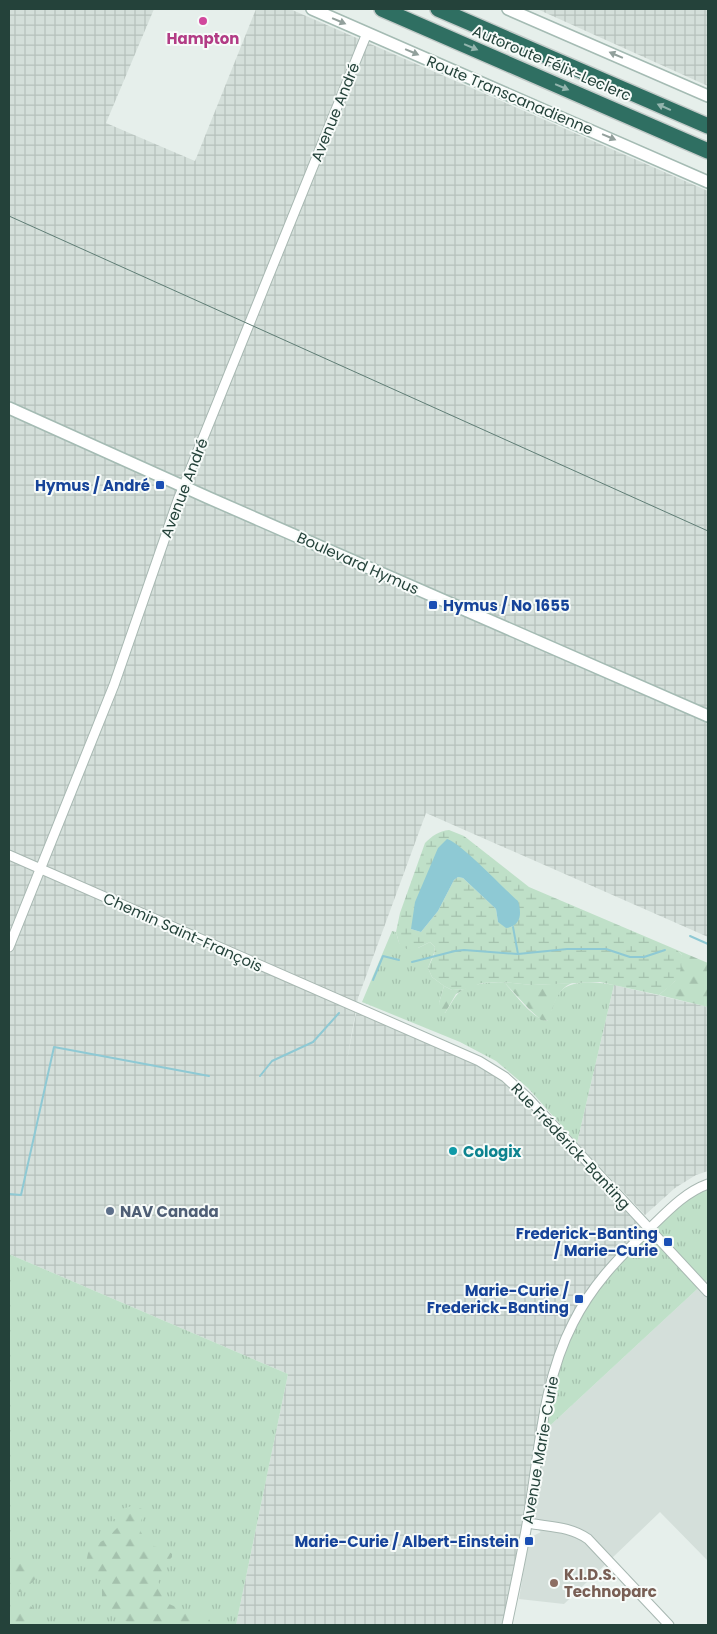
<svg xmlns="http://www.w3.org/2000/svg" width="717" height="1634" font-family="Poppins,sans-serif">
<defs>
<pattern id="industrial-grid" width="8" height="8" patternUnits="userSpaceOnUse" patternTransform="scale(1.25)"><rect width="8" height="8" fill="#d4dfda"/><path d="M0 4h8M4 0v8" fill="none" stroke="#b6c1bc"/></pattern>
<pattern id="grass-tufts" width="24" height="20" patternUnits="userSpaceOnUse" patternTransform="scale(1.25)"><rect width="24" height="20" fill="#bfe0c8"/><path d="M3 7l-1-3M5 7V3M7 7l1-3M15 17l-1-3M17 17v-4M19 17l1-3" fill="none" stroke="#a4c1ad"/></pattern>
<pattern id="forest-firs" width="22" height="20" patternUnits="userSpaceOnUse" patternTransform="scale(1.25)"><rect width="22" height="20" fill="#bfe0c8"/><path d="M5 1l3.5 6h-7zM16 11l3.5 6h-7z" fill="#a4c1ad"/></pattern>
<pattern id="wetland-marsh" width="20" height="14" patternUnits="userSpaceOnUse" patternTransform="scale(1.25)"><rect width="20" height="14" fill="#bfe0c8"/><path d="M1 5h8M5 5V1M11 12h8M15 12V8" fill="none" stroke="#a4c1ad"/></pattern>
</defs>
<rect width="100%" height="100%" fill="#e6efeb"/>
<polygon fill="#d4dfda" points="708,1279 708,1561 660,1512 564,1604 519,1599 529,1538 541,1532 528,1523 541,1434"/>
<g fill="url(#industrial-grid)">
<polygon points="9,9 154,9 106,123 195,161 256,9 290,9 708,191 708,937 426,813 358,998 346,1066 357,1008 505,1077 649,1229 555,1365 508,1625 236,1625 288,1374 9,1254"/>
<polygon points="537,9 708,9 708,86"/>
<polygon points="614,985 708,1007 708,1171 696,1175 675,1188 645,1215 577,1143"/>
</g>
<g fill="url(#grass-tufts)">
<path d="M392 931 396 932 399 943 418 948 430 942 435 947 434 953 428 968 432 977 444 986 439 1003 445 1013C449 1007 452 1001 456 996 467 982 489 983 504 982 515 994 533 1020 548 1021 555 1000 557 984 582 983 594 982 603 983 614 985L577 1143 528 1088 496 1061 460 1042 362 1002Z"/>
<polygon points="708,1184 708,1279 541,1434 555,1365 593,1290 677,1203"/>
<polygon points="9,1254 288,1374 236,1625 9,1625"/>
</g>
<g fill="url(#forest-firs)">
<polygon points="677,950 708,963 708,1007 659,995 675,981 682,955"/>
<path d="M504 982 532 985 572 983C557 989 553 1006 549 1021L541 1020 529 1009Z"/>
<polygon points="444,986 452,990 465,989 456,994 445,1013 441,1011 439,1003"/>
<path d="M132 1506 142 1509 143 1515 139 1528C151 1555 157 1541 172 1554V1557C165 1564 162 1573 158 1581L169 1604 183 1610 191 1619 202 1614 207 1615 212 1625H135L111 1615 102 1603V1588L104 1580 102 1574 89 1570 86 1563 88 1553 91 1547 106 1539 120 1525V1523L112 1517 111 1512Z"/>
<path d="M15 1549 24 1552 28 1560 38 1574C36 1581 29 1583 25 1591L14 1593 9 1588V1553Z"/>
<path d="M28 1605 32 1607 39 1621 53 1625H13C9 1613 16 1607 28 1605Z"/>
</g>
<path fill="url(#wetland-marsh)" fill-rule="evenodd" d="M449 830 464 836 529 887 677 950 682 955C681 980 677 980 659 995L600 982 532 985 504 982 482 983 465 989 452 990 444 986 432 977 428 968 434 955 435 947 430 942 418 948 408 950 399 943 396 932 400 913 425 843C432 836 439 831 449 830ZM465 853 513 927 498 922 496 909 463 878 458 877 454 880 438 911 421 932 411 929Z"/>
<path fill="#8ec9d4" d="M447 839C462 844 503 888 518 901 522 914 521 926 506 928L498 922 496 909 463 878 458 877 454 880 438 911 421 932 411 929 415 902 438 848Z"/>
<g fill="none" stroke-linecap="round" stroke-linejoin="round">
<g stroke="#8ec9d4" stroke-width="2">
<polyline points="513,927 518,954"/>
<polyline points="690,936 708,944"/>
<polyline points="412,962 455,951 464,950 518,954 567,949 606,949 630,957 644,957 665,950"/>
<polyline points="373,980 383,956 399,960"/>
<polyline points="260,1076 272,1061 313,1042 339,1013"/>
<polyline points="9,1194 21,1195 54,1047 209,1076"/>
</g>
<g stroke="#a8b8b2" stroke-width="11">
<g id="street">
<polyline points="9,855 479,1061 505,1077 528,1098 708,1292"/>
<polyline points="9,947 114,685 178,500 367,33"/>
<path d="M528 1523C549 1527 570 1526 588 1539L669 1625"/>
<path d="M507 1625C515 1586 524 1546 530 1506 540 1445 544 1379 573 1323 591 1287 617 1259 646 1232 665 1214 683 1193 708 1184"/>
</g>
</g>
<g stroke="#a4bbb3" stroke-width="14">
<g id="secondary">
<polyline points="312,9 708,182"/>
<polyline points="508,9 708,96"/>
<polyline points="9,408 209,498 708,716"/>
</g>
</g>
<g stroke="#c2cac8" stroke-width="18">
<g id="highway">
<polyline points="382,9 708,151"/>
<polyline points="438,9 708,126"/>
</g>
</g>
<use href="#street" stroke="#fff" stroke-width="9"/>
<use href="#secondary" stroke="#fff" stroke-width="11"/>
<use href="#highway" stroke="#2f6f62" stroke-width="15"/>
<polyline stroke="#5f7d75" stroke-width="1" points="9,216 708,531"/>
</g>
<defs><path id="oneway-solid" d="M-6-.8H1V-3.2L6.5 0L1 3.2V.8H-6Z" transform="scale(1.25)"/></defs>
<g fill="#92a09c">
<use href="#oneway-solid" transform="translate(339 21) rotate(23)"/>
<use href="#oneway-solid" transform="translate(412 52) rotate(23)"/>
<use href="#oneway-solid" transform="translate(616 55) rotate(-157)"/>
<use href="#oneway-solid" transform="translate(609 137) rotate(23)"/>
</g>
<g fill="#93b5ae">
<use href="#oneway-solid" transform="translate(471 47) rotate(23)"/>
<use href="#oneway-solid" transform="translate(562 87) rotate(23)"/>
<use href="#oneway-solid" transform="translate(664 107) rotate(-156)"/>
</g>
<circle fill="#d1479c" stroke="#f7fbf9" stroke-width="2" cx="203" cy="21" r="5"/>
<g fill="#1a4fb4" stroke="#f7fbf9" stroke-width="2">
<rect x="155" y="480" width="10" height="10" rx="2.5"/>
<rect x="428" y="600" width="10" height="10" rx="2.5"/>
<rect x="663" y="1237" width="10" height="10" rx="2.5"/>
<rect x="574" y="1294" width="10" height="10" rx="2.5"/>
<rect x="524" y="1536" width="10" height="10" rx="2.5"/>
</g>
<circle fill="#0f9aa8" stroke="#f7fbf9" stroke-width="2" cx="453" cy="1151" r="5"/>
<circle fill="#5c6f8a" stroke="#f7fbf9" stroke-width="2" cx="110" cy="1211" r="5"/>
<circle fill="#8d6e63" stroke="#f7fbf9" stroke-width="2" cx="554" cy="1583" r="5"/>
<g text-anchor="middle" dominant-baseline="central" stroke-width="4" stroke-linejoin="round" paint-order="stroke">
<g font-size="15" font-weight="bold" fill="#b23c85" stroke="#f7fbf9">
<text x="203" y="38">Hampton</text>
</g>
<g font-size="15" fill="#24423a" stroke="#f7fbf9">
<text transform="translate(552 63) rotate(23)">Autoroute Félix-Leclerc</text>
<text transform="translate(510 95) rotate(23)">Route Transcanadienne</text>
<text transform="translate(335 112) rotate(-68)">Avenue André</text>
<text transform="translate(184 488) rotate(-69)">Avenue André</text>
<text transform="translate(358 563) rotate(24)">Boulevard Hymus</text>
<text transform="translate(183 932) rotate(24)">Chemin Saint-François</text>
<text transform="translate(571 1146) rotate(47)">Rue Frédérick-Banting</text>
<text transform="translate(540 1450) rotate(-80)">Avenue Marie-Curie</text>
</g>
<g font-size="15" font-weight="bold" fill="#164399" stroke="#f7fbf9" text-anchor="end">
<text x="150" y="485">Hymus / André</text>
<text x="443" y="605" text-anchor="start">Hymus / No 1655</text>
<text x="658" y="1233">Frederick-Banting<tspan x="658" dy="17">/ Marie-Curie</tspan></text>
<text x="569" y="1290">Marie-Curie /<tspan x="569" dy="17">Frederick-Banting</tspan></text>
<text x="519" y="1541">Marie-Curie / Albert-Einstein</text>
</g>
<g font-size="15" font-weight="bold" fill="#0d838f" stroke="#f7fbf9" text-anchor="start">
<text x="463" y="1151">Cologix</text>
</g>
<g font-size="15" font-weight="bold" fill="#4e5e75" stroke="#f7fbf9" text-anchor="start">
<text x="120" y="1211">NAV Canada</text>
</g>
<g font-size="15" font-weight="bold" fill="#785e54" stroke="#f7fbf9" text-anchor="start">
<text x="564" y="1574">K.I.D.S.<tspan x="564" dy="17">Technoparc</tspan></text>
</g>
</g>
<rect width="717" height="1634" fill="none" stroke="#24423a" stroke-width="20"/>
</svg>
